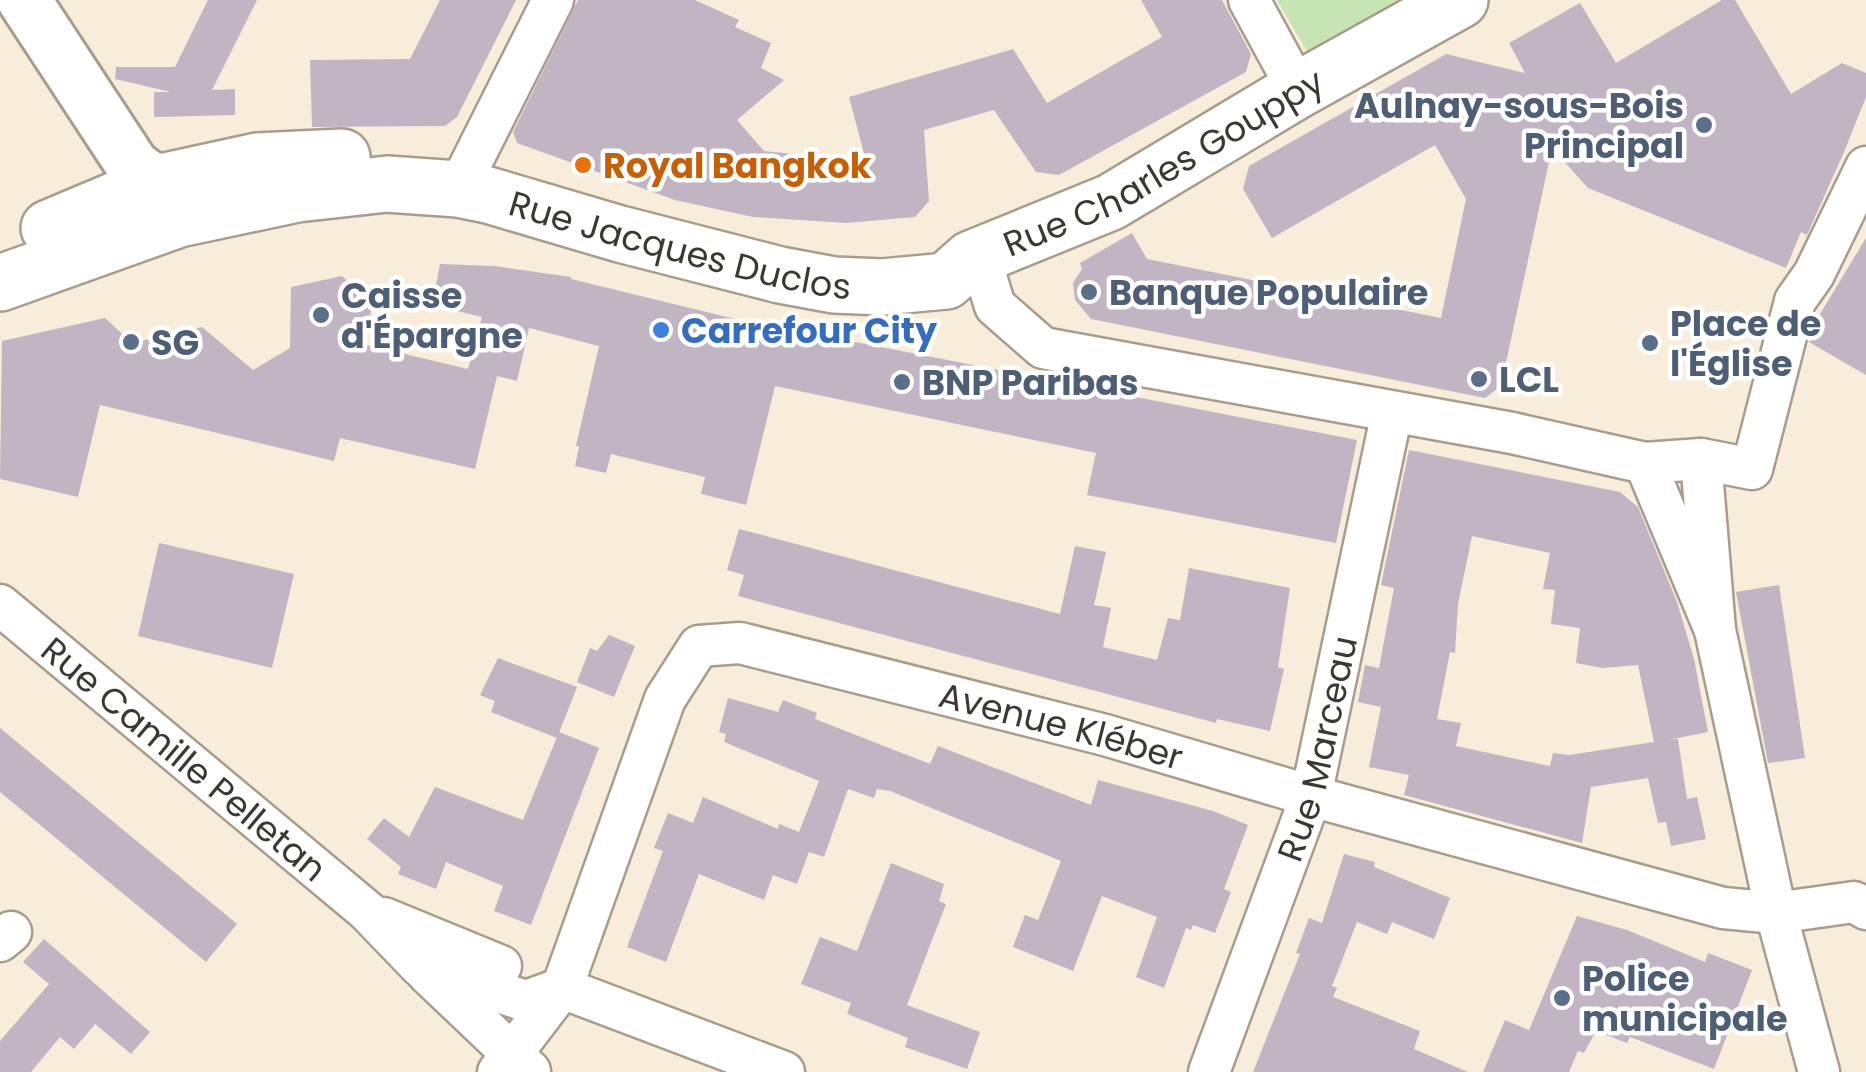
<svg xmlns="http://www.w3.org/2000/svg" width="1866" height="1072" font-family="Poppins,sans-serif">
<rect width="100%" height="100%" fill="#f8ecdb"/>
<polygon fill="#c7e5b4" points="1277,0 1414,0 1311,58"/>
<g fill="#c2b5c3" fill-rule="evenodd">
<polygon points="208,0 257,0 212,90 235,89 235,115 154,117 154,92 171,92 115,79 116,67 175,67"/>
<polygon points="440,0 516,0 457,117 445,126 312,127 310,60 410,59"/>
<polygon points="578,0 695,0 739,20 735,27 771,43 761,68 784,80 737,120 764,151 866,161 849,97 1013,49 1047,103 1162,37 1141,0 1222,0 1251,54 1246,72 1059,175 1036,172 994,110 924,130 929,201 915,217 846,223 753,217 675,200 517,143 513,132"/>
<polygon points="1722,0 1735,0 1791,94 1842,63 1866,73 1866,97 1844,152 1807,235 1801,232 1786,268 1588,188 1552,148 1501,386 1485,398 1091,319 1075,300 1073,283 1082,269 1080,263 1132,233 1147,259 1441,318 1466,199 1435,145 1272,238 1243,189 1249,166 1446,54 1525,73 1509,43 1580,3 1616,63"/>
<polygon points="1866,238 1866,375 1809,342 1814,324"/>
<polygon points="440,264 494,266 571,277 571,279 727,317 1357,440 1336,543 1087,495 1096,453 775,386 746,505 701,494 705,477 611,454 606,473 575,466 579,447 576,446 599,346 529,328 517,381 497,376 475,469 340,438 334,461 100,405 78,497 0,479 2,341 105,318 132,343 202,327 253,370 290,348 291,287 342,276 373,304 363,344 468,369 482,317 432,305"/>
<path d="M1409 450 1620 492 1638 507 1677 602 1694 659 1708 732 1668 740 1678 739 1687 799 1697 797 1706 839 1671 846 1666 822 1658 823 1648 778 1591 787 1582 843 1404 795 1409 775 1369 767 1381 707 1358 702 1365 665 1379 668 1394 588 1381 585ZM1472 536 1550 553 1543 589 1555 590 1551 624 1580 628 1576 663 1602 668 1638 665 1654 742 1569 755 1553 753 1550 766 1456 746 1461 723 1437 719 1450 652 1455 653 1458 604Z"/>
<polygon points="739,529 1060,614 1075,546 1106,552 1094,605 1111,608 1103,647 1157,660 1168,618 1180,620 1189,568 1290,588 1278,667 1284,669 1270,731 1217,719 1216,723 738,596 744,575 727,570"/>
<polygon points="159,543 294,574 272,668 138,636"/>
<polygon points="1779,585 1805,758 1768,763 1736,592"/>
<polygon points="609,635 635,646 614,697 577,682 590,648 597,651"/>
<polygon points="498,658 577,687 557,738 491,712 495,701 480,695"/>
<polygon points="728,698 778,712 783,700 817,713 815,719 930,764 938,746 1091,805 1098,780 1213,811 1248,825 1224,889 1231,892 1215,933 1193,925 1191,930 1186,928 1164,988 1136,977 1157,917 1102,896 1073,971 1013,947 1025,915 1038,920 1061,861 890,791 877,789 874,798 848,789 824,857 809,852 797,884 773,875 764,900 699,874 666,962 627,947 663,851 654,848 668,813 693,823 703,797 778,829 779,824 799,832 819,781 724,742 726,734 719,732"/>
<polygon points="0,728 237,924 206,962 0,792"/>
<polygon points="559,732 599,748 531,925 494,911 503,886 446,862 436,889 398,874 401,867 367,839 384,818 409,837 435,787 523,820"/>
<polygon points="1344,854 1375,862 1374,867 1450,898 1434,939 1392,922 1387,934 1357,922 1332,986 1337,988 1333,997 1420,1031 1414,1049 1468,1072 1253,1072 1300,954 1296,953 1309,918 1322,923"/>
<polygon points="891,863 944,884 939,901 946,904 907,1005 980,1032 967,1069 905,1047 908,1038 847,1014 851,1003 801,984 820,937 857,951"/>
<polygon points="1577,916 1627,930 1705,962 1708,953 1752,970 1714,1069 1630,1037 1627,1043 1596,1031 1584,1053 1578,1051 1569,1072 1483,1072 1505,1020 1529,1030"/>
<polygon points="44,939 150,1032 131,1054 95,1024 74,1049 60,1037 31,1072 0,1072 0,1041 49,984 23,962"/>
</g>
<g fill="none" stroke-linecap="round" stroke-linejoin="round">
<g stroke="#a89d8d" stroke-width="45">
<g id="minor">
<polyline points="1249,0 1298,90"/>
<polyline points="458,189 553,0"/>
<polyline points="980,257 995,306 1043,348 1512,433 1645,463 1701,459 1752,469 1795,301 1814,274 1866,167"/>
<polyline points="1645,463 1715,630 1701,459"/>
<path id="s1" d="M0 605 367 911 421 967 526 1001 562 988 784 1072"/>
<polyline points="1715,630 1776,913 1819,1072"/>
<polyline points="384,918 501,966"/>
<polyline points="0,941 11,932"/>
<polyline points="427,973 530,1071"/>
<path id="s2" d="M498 1072 562 988 665 699 699 646 740 643 1105 735 1311 796 1723 908 1776 913 1854 902 1866 909"/>
<path id="s3" d="M1209 1072 1311 796 1392 412"/>
</g>
</g>
<g stroke="#a89d8d" stroke-width="58">
<polyline id="tertiary" points="24,0 133,166 156,183"/>
</g>
<g stroke="#a89d8d" stroke-width="60">
<g id="secondary">
<polyline points="49,228 156,183 257,161 342,157"/>
<path id="s4" d="M0 283 179 219 297 194 387 184 458 189 488 195 620 234 780 275 834 285 882 287 946 281 971 259 1111 202 1298 90 1460 0"/>
</g>
</g>
<use href="#minor" stroke="#fff" stroke-width="40"/>
<use href="#tertiary" stroke="#fff" stroke-width="52"/>
<use href="#secondary" stroke="#fff" stroke-width="55"/>
</g>
<g fill="#5c6f8a" stroke="#fff" stroke-width="4">
<circle cx="1704" cy="125" r="10"/>
<circle cx="1089" cy="292" r="10"/>
<circle cx="321" cy="315" r="10"/>
<circle cx="131" cy="342" r="10"/>
<circle cx="1650" cy="343" r="10"/>
<circle cx="1479" cy="379" r="10"/>
<circle cx="902" cy="382" r="10"/>
<circle cx="1562" cy="998" r="10"/>
</g>
<circle fill="#e8710a" stroke="#fff" stroke-width="4" cx="583" cy="165" r="10"/>
<circle fill="#3f7fe0" stroke="#fff" stroke-width="4" cx="661" cy="330" r="10"/>
<g text-anchor="middle" dominant-baseline="central" stroke-width="9" stroke-linejoin="round" paint-order="stroke">
<g font-size="35" font-weight="bold" fill="#4e5e75" stroke="#fff" text-anchor="start">
<text x="1684" y="105" text-anchor="end">Aulnay-sous-Bois<tspan x="1684" dy="40">Principal</tspan></text>
<text x="1109" y="292">Banque Populaire</text>
<text x="341" y="295">Caisse<tspan x="341" dy="40">d'Épargne</tspan></text>
<text x="1670" y="323">Place de<tspan x="1670" dy="40">l'Église</tspan></text>
<text x="151" y="342">SG</text>
<text x="1499" y="379">LCL</text>
<text x="922" y="382">BNP Paribas</text>
<text x="1582" y="978">Police<tspan x="1582" dy="40">municipale</tspan></text>
</g>
<g font-size="35" fill="#3c3831" stroke="#fff">
<text stroke="none"><textPath href="#s4" startOffset="1222">Rue Charles Gouppy</textPath></text>
<text stroke="none"><textPath href="#s4" startOffset="702">Rue Jacques Duclos</textPath></text>
<text stroke="none"><textPath href="#s2" startOffset="848">Avenue Kléber</textPath></text>
<text stroke="none"><textPath href="#s3" startOffset="342">Rue Marceau</textPath></text>
<text stroke="none"><textPath href="#s1" startOffset="240">Rue Camille Pelletan</textPath></text>
</g>
<g font-size="35" font-weight="bold" fill="#c56008" stroke="#fff" text-anchor="start">
<text x="603" y="165">Royal Bangkok</text>
</g>
<g font-size="35" font-weight="bold" fill="#366cbe" stroke="#fff" text-anchor="start">
<text x="681" y="330">Carrefour City</text>
</g>
</g>
</svg>
